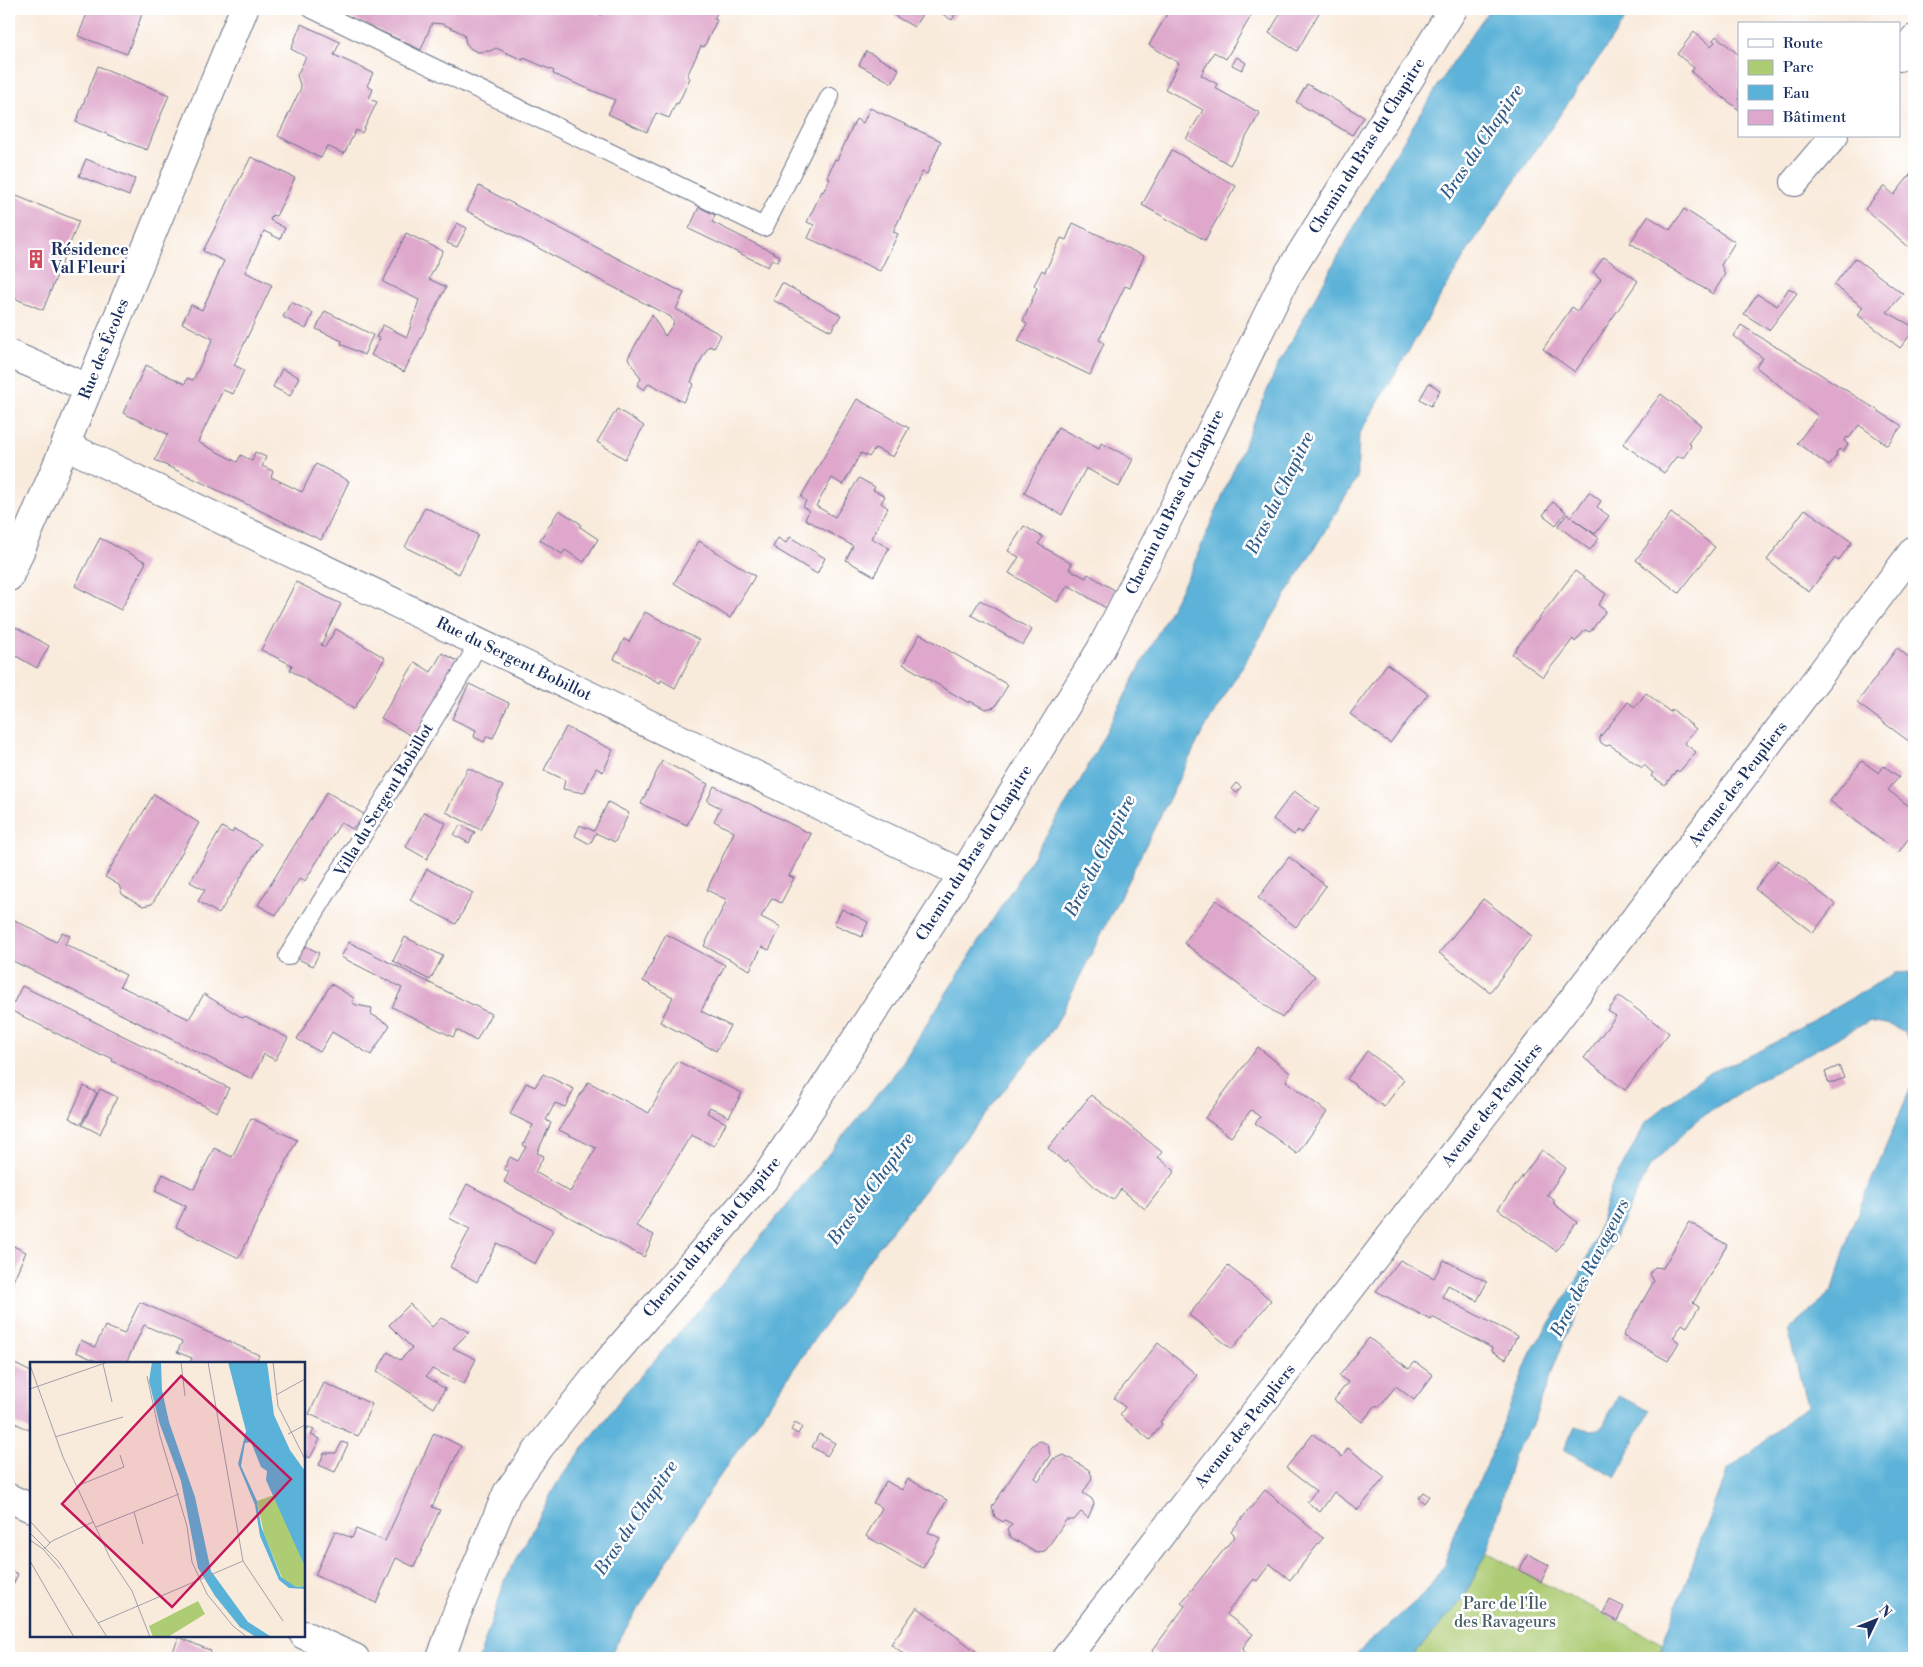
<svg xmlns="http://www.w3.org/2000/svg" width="1923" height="1667" font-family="'Libre Bodoni',serif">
<rect width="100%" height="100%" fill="#fff"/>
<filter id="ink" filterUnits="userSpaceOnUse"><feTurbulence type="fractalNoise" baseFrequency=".02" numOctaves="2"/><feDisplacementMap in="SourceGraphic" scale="10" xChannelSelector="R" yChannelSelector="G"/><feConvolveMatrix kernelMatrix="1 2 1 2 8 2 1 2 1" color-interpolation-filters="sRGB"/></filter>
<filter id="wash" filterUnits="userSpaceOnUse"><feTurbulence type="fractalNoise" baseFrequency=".0096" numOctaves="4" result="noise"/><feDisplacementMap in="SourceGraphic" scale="20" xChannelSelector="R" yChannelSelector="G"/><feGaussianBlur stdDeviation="1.12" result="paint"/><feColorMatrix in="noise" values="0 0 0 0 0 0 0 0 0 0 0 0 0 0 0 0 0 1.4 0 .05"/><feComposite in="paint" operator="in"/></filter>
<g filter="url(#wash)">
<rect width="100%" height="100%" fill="#f9ebdc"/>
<polygon fill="#adcc74" stroke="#647e69" points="1487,1552 1541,1582 1663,1643 1657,1658 1411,1658 1462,1600"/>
<g fill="#5bb2d8" stroke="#3b709b">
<polygon points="1490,9 1632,9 1470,247 1359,435 1357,478 1202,733 1054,1028 873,1254 711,1489 608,1658 479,1658 505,1581 557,1483 625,1393 718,1289 899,1068 1078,785 1191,570 1278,365 1390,162 1460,51"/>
<path d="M1914 972V1051C1902 1024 1896 1026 1869 1021L1754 1083 1698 1119 1650 1166 1564 1339 1532 1425 1513 1456 1490 1547 1462 1600 1411 1658H1352L1425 1593 1444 1565 1461 1516 1485 1470 1531 1352 1581 1273 1596 1235 1612 1185 1647 1121 1705 1075 1760 1051 1895 973Z"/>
<polygon points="1914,1080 1914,1658 1657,1658 1728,1470 1807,1406 1788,1330 1833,1290 1851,1229"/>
<path d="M1618 1396 1649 1410 1617 1477 1564 1450 1575 1426C1584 1429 1595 1433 1603 1426Z"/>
</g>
<g id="blocks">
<g fill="#dea7cb">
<polygon points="89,9 144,9 127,54 78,36"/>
<polygon points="333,9 587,9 601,15 603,9 719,9 714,19 717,20 704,47 701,46 687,76 690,78 678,104 676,103 669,118 656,113 647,132 608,114 615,100 553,74 554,71 524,58 523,60 496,48 490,51 478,52 471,49 466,43 464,34 443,24 432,23 421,50"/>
<polygon points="883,9 923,9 925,10 914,27"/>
<polygon points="934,9 958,9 952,20"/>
<polygon points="1170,9 1255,9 1226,59 1214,52 1201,75 1217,84 1215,88 1260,113 1230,165 1186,139 1203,110 1165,89 1179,63 1149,45"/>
<polygon points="1283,9 1321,9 1297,51 1269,33"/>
<polygon points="301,24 340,42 334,55 373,73 367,86 373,89 369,99 377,102 362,133 356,130 344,154 327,146 321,158 278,136 301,88 297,75 306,57 291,49"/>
<polygon points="1694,32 1711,46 1715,42 1713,40 1716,36 1739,55 1739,110 1691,72 1694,68 1677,54"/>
<polygon points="866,51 899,69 892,83 859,65"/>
<polygon points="1237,57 1246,63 1242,70 1232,65"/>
<polygon points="98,66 169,95 147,150 76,122"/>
<polygon points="1307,84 1364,117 1352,135 1296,102"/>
<polygon points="870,108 941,141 927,174 922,172 893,232 898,234 880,271 808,238 814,225 807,222 822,191 823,192 830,179 827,177 835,159 837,160 856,119 863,123"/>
<polygon points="1172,150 1236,186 1205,240 1142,205"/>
<polygon points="251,157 295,178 276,216 272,215 270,220 285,228 280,239 264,231 245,272 272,285 234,365 244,370 233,394 223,390 198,442 237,462 241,455 252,461 255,452 266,457 262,466 273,471 271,477 302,492 316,464 349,481 321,540 155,460 168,434 123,413 146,365 185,384 187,378 193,380 213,339 182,323 191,305 202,310 224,261 203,251"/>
<polygon points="86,159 135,179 129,196 79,176"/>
<polygon points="1914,170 1914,245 1911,249 1865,209 1884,186 1894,195"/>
<polygon points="479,186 684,293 676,309 721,335 714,348 709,346 702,358 691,382 694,384 683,402 649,383 644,390 637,385 641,379 628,358 652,315 665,336 674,323 671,317 467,211"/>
<polygon points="9,193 79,221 43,310 9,296"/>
<polygon points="699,207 715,215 712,222 780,256 778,262 772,259 768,267 689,229"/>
<polygon points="1684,209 1735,242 1721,265 1725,274 1713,294 1630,243 1648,216 1670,230"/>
<polygon points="457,223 467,228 457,247 447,243"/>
<polygon points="1073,223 1144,256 1130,288 1125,286 1099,340 1104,343 1090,375 1018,341 1027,324 1023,321 1037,288 1034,285 1042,270 1045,272 1061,238 1066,240"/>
<polygon points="406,233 443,251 429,279 446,287 404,372 371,355 380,338 376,337 383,325 407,337 419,300 383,282"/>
<polygon points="1604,257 1638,281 1575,372 1543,349 1572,307 1578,311 1601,279 1593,272"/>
<polygon points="1855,258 1903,294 1887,312 1914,327 1914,330 1900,348 1858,315 1863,307 1834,285"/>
<polygon points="782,283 841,315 831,331 773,300"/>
<polygon points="1789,288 1797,293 1769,330 1744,314 1757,294 1777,306"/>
<polygon points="291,302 313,313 306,329 283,317"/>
<polygon points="325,311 373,335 364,355 341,344 342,341 316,329"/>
<polygon points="1741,325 1841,387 1902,426 1887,445 1859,425 1849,438 1847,437 1844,441 1848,444 1843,452 1839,449 1836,453 1837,455 1829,466 1797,443 1818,416 1756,367 1763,358 1734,336"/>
<polygon points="282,369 299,377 290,396 273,387"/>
<polygon points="1429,383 1440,390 1431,406 1420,399"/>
<polygon points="1661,394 1701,425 1689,441 1691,446 1684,457 1676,457 1664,473 1623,444"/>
<polygon points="857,399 909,428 893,457 875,448 869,457 861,453 843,485 832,478 816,506 835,517 859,478 875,487 873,490 885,496 881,503 888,508 871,538 889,548 874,576 846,560 853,546 805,519 809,511 803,507 806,501 801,497"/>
<polygon points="617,409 644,426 625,459 597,442"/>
<polygon points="1058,427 1099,449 1101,443 1133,459 1119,487 1086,468 1062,515 1024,493"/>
<polygon points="1589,492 1601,501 1597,507 1609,516 1595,534 1573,519 1599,538 1590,550 1558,526 1567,514 1571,517"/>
<polygon points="1553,502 1566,512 1556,525 1543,515"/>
<polygon points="425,507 478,535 459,574 405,547"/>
<polygon points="1805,509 1852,542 1838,561 1835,558 1809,592 1767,560"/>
<polygon points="559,510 581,524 580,527 598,539 584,562 565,550 562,554 540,540"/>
<polygon points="1671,513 1715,547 1679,593 1636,560"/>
<polygon points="1024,526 1043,537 1038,544 1072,564 1069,569 1086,578 1088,574 1116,591 1106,608 1068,585 1057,602 1009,573 1019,557 1008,551"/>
<polygon points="790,537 825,558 817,574 773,547 778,538 786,543"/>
<polygon points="100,538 146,562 121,610 75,586"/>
<polygon points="699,541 755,576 730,618 674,583"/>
<polygon points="1575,571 1606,594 1598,605 1606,611 1590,632 1585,630 1575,642 1573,639 1543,677 1512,654"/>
<polygon points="296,582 341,604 321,645 325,647 336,629 385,658 354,709 290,670 292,665 261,650"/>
<polygon points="980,600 1032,630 1023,645 971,615"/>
<polygon points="645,612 699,640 675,688 661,680 660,683 614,659 624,639 629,642"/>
<polygon points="16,627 49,646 37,668 9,652 9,644"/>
<polygon points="920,634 1008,685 995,707 985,709 970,701 969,703 903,664"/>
<polygon points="1897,648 1914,661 1914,745 1857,703"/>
<polygon points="442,653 461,663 415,738 381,718 415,662 431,672"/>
<polygon points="1387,664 1428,694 1390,743 1350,714"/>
<polygon points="469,684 509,703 493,738 487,736 484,742 474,737 476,730 452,719"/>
<polygon points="1646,693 1670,712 1672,709 1696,729 1684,743 1696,752 1679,772 1677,770 1665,785 1651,776 1653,773 1644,765 1642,768 1610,745 1606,746 1600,742 1600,737 1628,702 1635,707"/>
<polygon points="566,727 613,750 603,772 596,768 584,793 563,789 565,780 544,770"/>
<polygon points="662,761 708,784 687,825 641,804"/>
<polygon points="1862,761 1879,773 1884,766 1899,777 1888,790 1914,810 1914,831 1898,853 1830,801"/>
<polygon points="468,768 503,786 481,830 446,812"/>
<polygon points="1236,783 1241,787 1237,793 1231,789"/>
<polygon points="714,786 811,834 789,876 794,878 781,903 772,898 761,917 781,927 769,950 762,947 750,970 704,946 727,900 707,890 734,832 714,821 721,808 707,801"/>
<polygon points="1294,791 1319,809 1302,833 1298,830 1294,835 1273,819"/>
<polygon points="327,792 367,816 361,827 356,824 352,829 341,822 305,881 300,878 276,915 258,905"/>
<polygon points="154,794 199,823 152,904 143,906 122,894 119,885 105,877"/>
<polygon points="608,802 629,813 615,842 596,833 590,844 575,836 580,825 594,831"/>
<polygon points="424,812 446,823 427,859 406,847"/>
<polygon points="460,825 475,832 469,843 454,835"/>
<polygon points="222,827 232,833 234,829 261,844 219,914 198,901 205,890 190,882"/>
<polygon points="1289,857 1326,886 1296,927 1258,898"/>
<polygon points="1778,860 1835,904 1813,933 1755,889"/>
<polygon points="427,869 473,893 456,924 410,900"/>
<polygon points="1483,899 1532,936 1490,992 1439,953"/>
<polygon points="1216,900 1315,976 1282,1018 1184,943"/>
<polygon points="842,909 868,922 862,937 834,924"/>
<polygon points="9,917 56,942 62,932 70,936 65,944 126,975 120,986 189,1019 204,994 243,1018 245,1016 288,1038 275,1060 264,1054 252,1079 9,959"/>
<polygon points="666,934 725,965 701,1011 730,1026 716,1051 660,1022 673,997 643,981"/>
<polygon points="405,937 443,956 430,980 393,961"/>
<polygon points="349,942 491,1014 476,1041 457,1030 453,1037 392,1007 402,988 341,957"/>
<polygon points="304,945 319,953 313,966 296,958"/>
<polygon points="331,984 354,998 352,1002 356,1005 372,1008 371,1014 390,1025 371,1055 332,1032 320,1052 297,1039"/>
<polygon points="22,986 229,1088 217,1112 112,1061 113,1059 103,1054 102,1056 10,1010"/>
<polygon points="1619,996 1669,1033 1625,1090 1584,1058 1616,1016 1608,1011"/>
<polygon points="1258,1047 1290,1073 1286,1081 1327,1112 1297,1154 1255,1123 1260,1117 1251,1110 1231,1137 1205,1118"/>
<polygon points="1367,1051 1404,1080 1384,1107 1347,1079"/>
<polygon points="677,1061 742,1093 729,1117 710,1107 707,1113 726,1123 714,1146 691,1135 636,1226 654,1235 644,1257 504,1182 509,1172 504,1169 510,1157 518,1161 526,1147 523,1145 533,1125 510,1114 526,1083 535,1087 543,1074 574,1089 565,1107 555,1103 546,1120 551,1123 537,1153 544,1156 535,1172 570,1192 596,1148 559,1130 588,1082 649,1113"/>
<polygon points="1839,1066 1844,1078 1829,1084 1825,1072"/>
<polygon points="84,1086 97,1093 81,1124 69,1118"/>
<polygon points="100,1089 117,1097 100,1134 82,1125"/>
<polygon points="1091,1095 1162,1152 1158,1157 1175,1171 1145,1209 1121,1189 1113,1200 1097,1189 1067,1160 1065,1163 1048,1148"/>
<polygon points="251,1118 297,1140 239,1258 176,1227 186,1206 155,1191 163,1174 194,1189 214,1148 232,1157"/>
<polygon points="1542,1150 1566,1168 1547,1195 1554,1200 1554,1204 1577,1222 1556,1251 1498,1209"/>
<polygon points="467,1184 553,1230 535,1264 497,1243 477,1282 450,1267 470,1229 449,1218"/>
<polygon points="1689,1222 1727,1245 1693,1303 1699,1307 1687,1327 1682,1324 1673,1338 1679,1342 1668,1361 1623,1336 1654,1281 1650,1274 1652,1270 1655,1267 1663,1268"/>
<polygon points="9,1244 26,1252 9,1290"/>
<polygon points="1400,1260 1434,1278 1444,1260 1487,1282 1477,1301 1448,1285 1442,1297 1517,1336 1506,1359 1491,1351 1492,1348 1432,1317 1431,1320 1376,1291"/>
<polygon points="1228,1266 1271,1300 1232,1349 1189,1315"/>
<polygon points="140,1302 259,1355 255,1363 190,1363 192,1358 177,1352 182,1342 144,1325 126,1363 101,1363 76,1352 81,1340 95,1347 105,1326 124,1334"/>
<polygon points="410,1304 432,1327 441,1318 469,1332 453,1348 476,1359 464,1384 432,1369 426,1376 445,1389 434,1408 377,1371 388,1352 400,1360 412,1348 389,1325"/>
<polygon points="1369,1338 1409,1369 1415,1362 1433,1375 1414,1400 1396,1386 1379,1407 1376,1405 1362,1422 1334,1400 1348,1382 1339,1376"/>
<polygon points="1158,1343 1197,1375 1160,1422 1162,1424 1150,1440 1120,1415 1125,1407 1114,1398"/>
<polygon points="9,1361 31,1372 31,1431 9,1420"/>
<polygon points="324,1383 372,1404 358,1436 309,1414"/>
<polygon points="795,1423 802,1427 798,1434 791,1430"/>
<polygon points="308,1427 314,1430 311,1435 320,1439 310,1458 304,1455 304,1431 305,1432"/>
<polygon points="434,1433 461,1446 432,1507 440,1510 414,1567 396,1558 376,1603 315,1575 335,1531 352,1538 356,1529 385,1541"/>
<polygon points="819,1434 835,1443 827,1456 812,1447"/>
<polygon points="1313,1434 1342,1457 1348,1448 1385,1477 1358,1510 1334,1492 1320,1512 1307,1502 1316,1491 1286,1468"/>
<polygon points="1041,1441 1048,1445 1050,1455 1035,1478 1039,1481 1053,1459 1064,1455 1089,1470 1092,1476 1091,1480 1083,1493 1092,1499 1094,1504 1088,1518 1081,1512 1074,1520 1066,1520 1046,1550 1039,1553 1035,1552 1010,1537 1007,1530 1012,1524 1005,1520 1003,1522 995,1517 992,1507 1032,1446 1037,1442"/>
<polygon points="342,1442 348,1444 335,1472 319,1465 324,1453 336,1453"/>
<polygon points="908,1479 947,1500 928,1532 940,1538 923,1568 866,1536 882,1508 873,1503 886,1481 902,1490"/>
<polygon points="1265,1490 1323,1538 1290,1580 1270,1564 1257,1581 1254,1579 1226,1614 1253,1634 1243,1647 1245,1658 1162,1658 1152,1651 1185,1606 1181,1603 1235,1536 1231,1532"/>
<polygon points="1423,1492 1429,1496 1424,1503 1418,1498"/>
<polygon points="1528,1554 1549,1565 1541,1582 1519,1570"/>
<polygon points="9,1570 18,1574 9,1593"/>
<polygon points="1610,1600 1624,1607 1617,1621 1603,1613"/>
<polygon points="917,1607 985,1658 909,1658 891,1644"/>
<polygon points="179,1637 211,1651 208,1658 170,1658"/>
</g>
</g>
</g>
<g filter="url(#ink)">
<use href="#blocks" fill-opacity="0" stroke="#69718a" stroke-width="1"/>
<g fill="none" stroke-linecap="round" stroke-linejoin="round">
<g stroke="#69718a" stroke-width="20">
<g id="lane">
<polyline points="312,9 764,227 830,96"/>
<polyline points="288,956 467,665 478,642"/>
</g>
</g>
<g stroke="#69718a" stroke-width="30">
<g id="street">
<polyline points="1899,57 1914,39"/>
<polyline points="1795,182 1834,136"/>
<polyline points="9,354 88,388"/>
<polyline points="65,445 963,874"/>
<polyline points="9,577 60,458 244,9"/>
<polyline points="9,1498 31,1508"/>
<polyline points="304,1635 355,1658"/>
<polyline points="441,1658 455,1618 507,1493 540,1447 605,1365 766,1177 963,874 1101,649 1172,511 1285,279 1453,9"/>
<polyline points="1066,1658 1687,851 1914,550"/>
</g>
</g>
<use href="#lane" stroke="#fff" stroke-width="18"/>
<use href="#street" stroke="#fff" stroke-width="28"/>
</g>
</g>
<defs>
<g id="building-bare" transform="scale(1.5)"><path d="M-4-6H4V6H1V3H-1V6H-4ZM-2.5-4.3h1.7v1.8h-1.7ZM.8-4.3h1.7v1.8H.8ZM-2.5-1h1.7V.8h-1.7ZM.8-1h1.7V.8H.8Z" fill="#d1495b" stroke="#fff" stroke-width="2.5" paint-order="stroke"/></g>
</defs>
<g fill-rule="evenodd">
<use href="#building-bare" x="36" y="259"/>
</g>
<g text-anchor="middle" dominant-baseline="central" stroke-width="5" stroke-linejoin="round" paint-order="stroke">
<g font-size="16" fill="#1b2f5e" stroke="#fff">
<text transform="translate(1367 146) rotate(-58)">Chemin du Bras du Chapitre</text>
<text transform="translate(104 349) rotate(-68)">Rue des Écoles</text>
<text transform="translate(1175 502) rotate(-64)">Chemin du Bras du Chapitre</text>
<text transform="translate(514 659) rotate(26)">Rue du Sergent Bobillot</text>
<text transform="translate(1738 784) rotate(-53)">Avenue des Peupliers</text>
<text transform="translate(384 800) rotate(-59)">Villa du Sergent Bobillot</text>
<text transform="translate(974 853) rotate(-58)">Chemin du Bras du Chapitre</text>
<text transform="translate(1492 1105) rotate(-52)">Avenue des Peupliers</text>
<text transform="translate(712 1237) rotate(-50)">Chemin du Bras du Chapitre</text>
<text transform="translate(1245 1426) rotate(-52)">Avenue des Peupliers</text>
</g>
<g font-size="16" font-weight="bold" fill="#1b2f5e" stroke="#fff" text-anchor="start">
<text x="51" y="250">Résidence<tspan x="51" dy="18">Val Fleuri</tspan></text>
</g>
<g font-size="16" fill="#475e65" stroke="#fff">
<text x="1505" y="1604">Parc de l'Île<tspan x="1505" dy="18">des Ravageurs</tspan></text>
</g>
<g font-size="18" font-style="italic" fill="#315d89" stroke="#fff">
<text transform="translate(1482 142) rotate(-56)">Bras du Chapitre</text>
<text transform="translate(1280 493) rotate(-64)">Bras du Chapitre</text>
<text transform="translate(1100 856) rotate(-63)">Bras du Chapitre</text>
<text transform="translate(871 1189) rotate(-54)">Bras du Chapitre</text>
<text transform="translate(1590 1268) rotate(-63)">Bras des Ravageurs</text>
<text transform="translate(636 1518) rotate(-56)">Bras du Chapitre</text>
</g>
</g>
<g transform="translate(30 1362)">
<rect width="275" height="275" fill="#f9ebdc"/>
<path d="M244 133 275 205V224L266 225 253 218 234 172 227 139ZM168 239 175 252 138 275H123L119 264Z" fill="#adcc74"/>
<path d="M122 0H131L132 28 139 60 165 135 181 209 218 260 240 274 254 275H226L210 265 185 234 168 206 151 119 129 60 119 19ZM198 0H237L244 53 260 88 275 109V205L236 118 237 109 231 105 221 80 215 81 211 104 227 139 231 164 251 215 266 225 275 224V227L259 226 249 218 230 174 225 143 208 102 216 69Z" fill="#5bb2d8"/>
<path fill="none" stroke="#a0a0aa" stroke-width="1" d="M151 0 155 34M178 0 213 199 253 259M243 0 248 44 275 97M73 2 82 40M0 3 33 95 80 196 102 229 120 275M117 14 130 74 157 164 162 200 177 232 203 264 217 275M0 27 78 0M246 33 275 17M258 72 275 63M25 75 93 55M47 124 94 105 90 93M104 150 113 182M0 159 20 181M66 165 149 132M0 171 29 200 77 275M0 178 13 187 30 207M14 187 22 179 63 160M0 199 44 275M68 261 213 199"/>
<path fill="#c2185b" fill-opacity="0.15" stroke="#c2185b" stroke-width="2.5" d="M151 14 261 117 142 245 32 142Z"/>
<rect width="275" height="275" fill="none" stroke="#1b2f5e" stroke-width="2.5"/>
</g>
<rect width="1923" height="1667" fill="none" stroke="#fff" stroke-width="30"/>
<rect x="1738" y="22" width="162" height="115" fill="#ffffff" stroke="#a4acbf"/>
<rect x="1748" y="39" width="25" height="8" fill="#ffffff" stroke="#a4acbf"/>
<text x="1783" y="48" font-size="15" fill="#1b2f5e">Route</text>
<rect x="1748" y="60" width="25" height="15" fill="#adcc74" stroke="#a4acbf"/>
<text x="1783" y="72" font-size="15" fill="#1b2f5e">Parc</text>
<rect x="1748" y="85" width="25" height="15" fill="#5bb2d8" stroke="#a4acbf"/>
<text x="1783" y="98" font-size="15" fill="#1b2f5e">Eau</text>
<rect x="1748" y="110" width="25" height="15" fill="#dea7cb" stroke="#a4acbf"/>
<text x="1783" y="122" font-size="15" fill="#1b2f5e">Bâtiment</text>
<g transform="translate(1876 1620) rotate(47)" stroke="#ffffff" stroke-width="4" paint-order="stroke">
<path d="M0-4L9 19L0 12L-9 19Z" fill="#1b2f5e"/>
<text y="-8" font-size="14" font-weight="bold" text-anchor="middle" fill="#1b2f5e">N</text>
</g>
</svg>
